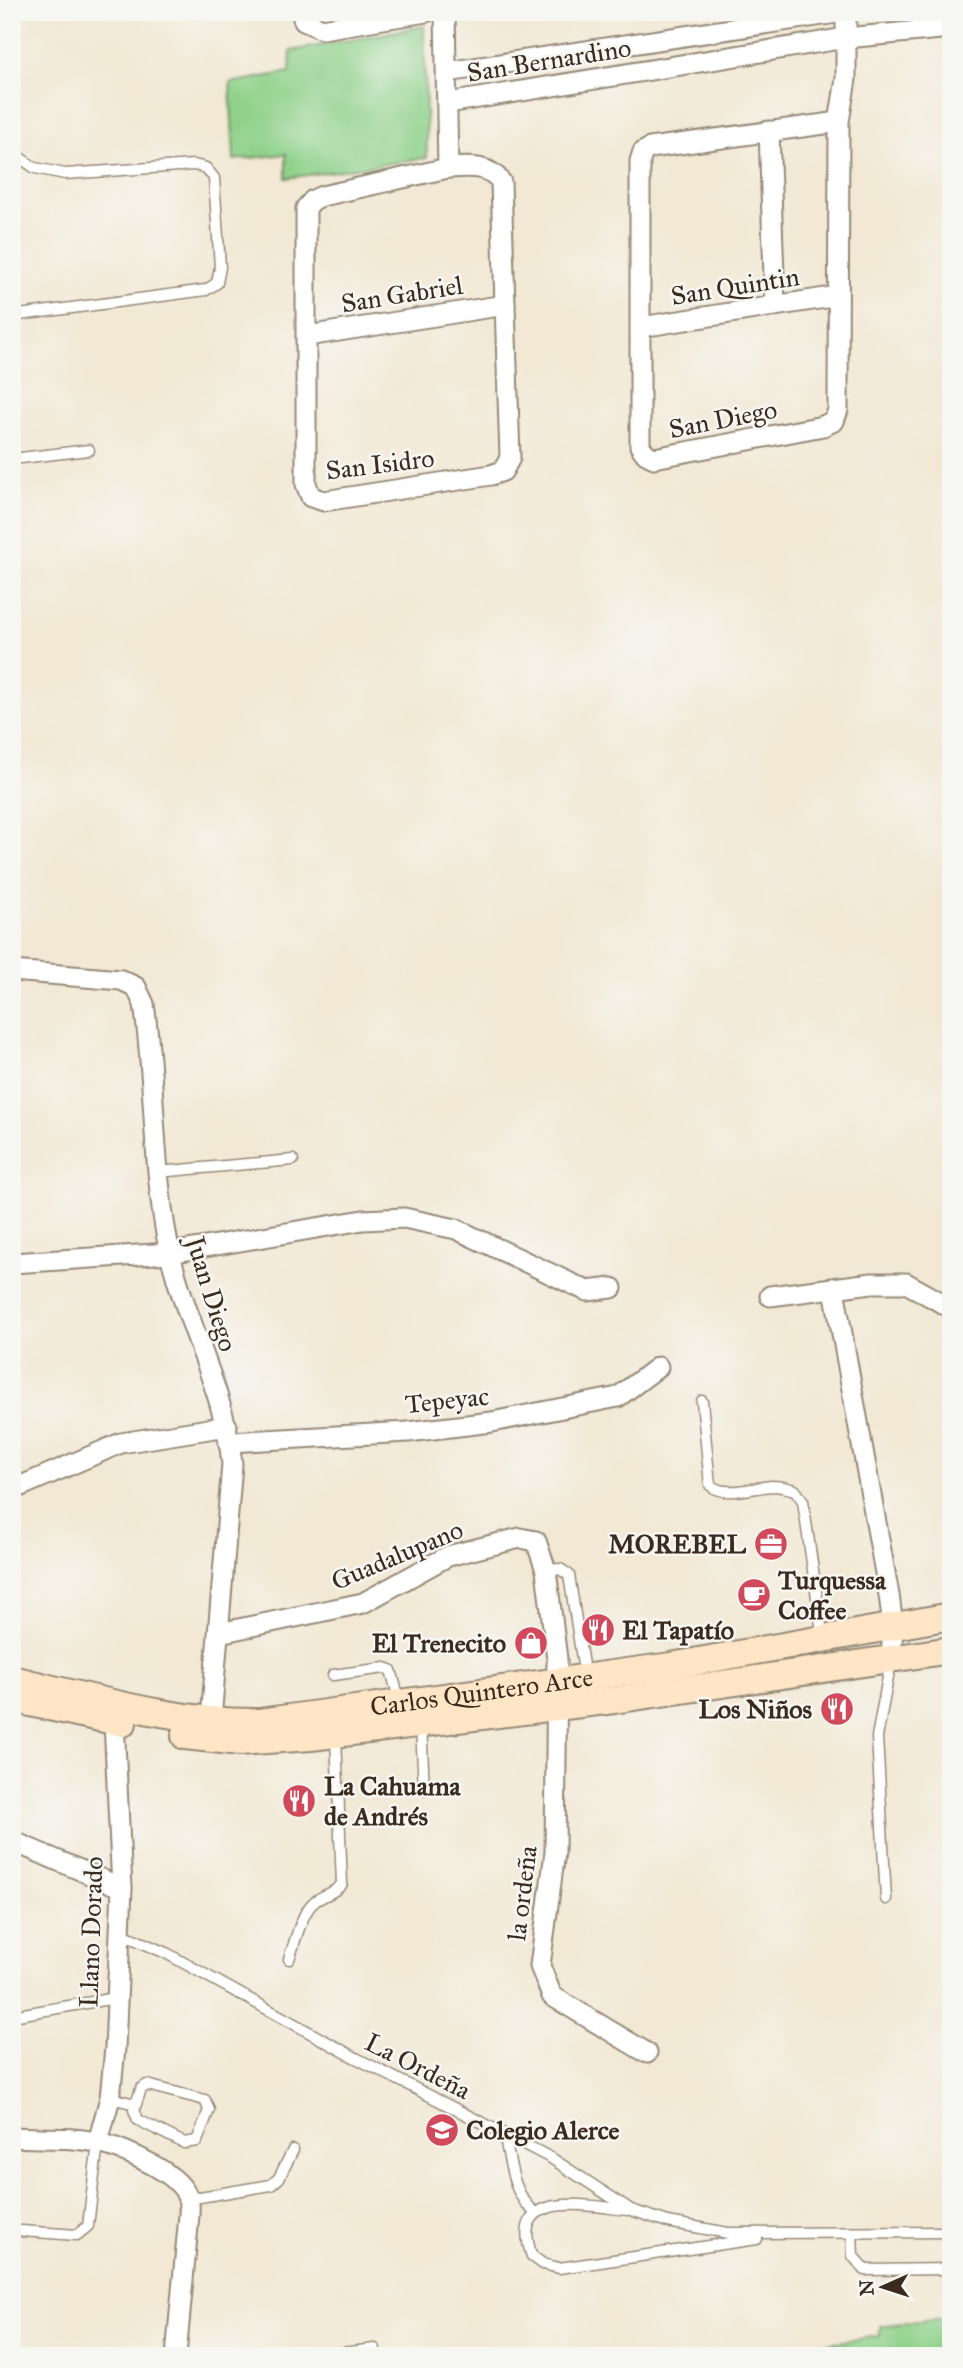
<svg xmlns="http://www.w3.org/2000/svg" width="963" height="2368" font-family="'IM FELL Great Primer',serif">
<rect width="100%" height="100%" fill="#f6f6f2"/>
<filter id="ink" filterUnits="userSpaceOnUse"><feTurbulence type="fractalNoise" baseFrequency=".0143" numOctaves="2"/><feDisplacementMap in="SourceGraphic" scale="14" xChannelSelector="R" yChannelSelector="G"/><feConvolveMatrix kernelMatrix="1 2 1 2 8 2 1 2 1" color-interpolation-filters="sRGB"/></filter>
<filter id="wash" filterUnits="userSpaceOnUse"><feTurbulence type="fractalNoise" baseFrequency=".00686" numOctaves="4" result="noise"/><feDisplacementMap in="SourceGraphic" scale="28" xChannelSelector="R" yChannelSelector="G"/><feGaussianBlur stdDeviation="1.57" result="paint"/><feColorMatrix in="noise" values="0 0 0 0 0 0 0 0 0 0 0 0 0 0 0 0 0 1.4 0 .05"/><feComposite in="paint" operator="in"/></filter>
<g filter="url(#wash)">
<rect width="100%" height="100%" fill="#f2e8d3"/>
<g fill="#8fd18a" stroke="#657e54" stroke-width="2">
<polygon points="424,26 427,158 286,178 286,154 234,160 230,83 290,72 291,51"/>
<polygon points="951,2317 951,2356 804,2356 803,2347 880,2336 880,2326"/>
</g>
</g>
<g filter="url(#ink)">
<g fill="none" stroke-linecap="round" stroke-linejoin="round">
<g stroke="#968978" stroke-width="13">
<g id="service">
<polyline points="12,316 206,290 217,283 220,267 214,178 206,168 194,165 65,174 35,168 19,157"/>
<polyline points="12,459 89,450"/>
<polyline points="158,1172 293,1160"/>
<path d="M702 1401 710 1485C724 1498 754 1487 772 1486 780 1486 788 1488 795 1490L803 1501 823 1639"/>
<polyline points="546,1570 560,1569 569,1575 585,1678"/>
<polyline points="333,1675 385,1668 391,1670 400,1703"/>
<polyline points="421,1724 424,1790"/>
<polyline points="886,1899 877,1737 891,1661"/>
<polyline points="120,1933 166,1953 354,2057 551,2158 631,2210 668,2222 728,2233 951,2232"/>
<path d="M289 1959C295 1943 301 1913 314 1902 324 1894 334 1894 342 1884L336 1737"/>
<polyline points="12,2016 115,1998"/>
<polygon points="147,2085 205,2100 209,2110 197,2141 184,2143 138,2120 134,2110 141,2089"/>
<polyline points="110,2098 136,2104"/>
<path d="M504 2134C511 2162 511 2194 536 2213"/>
<polyline points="188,2199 271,2185 279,2178 293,2150"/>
<path d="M627 2210C589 2206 507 2188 532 2256L543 2264 559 2268 757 2239"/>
<polyline points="21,2231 77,2235 88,2226 98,2142"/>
<polyline points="852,2234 853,2256 865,2270 951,2269"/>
<polyline points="317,2356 375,2349"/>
</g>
</g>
<g stroke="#968978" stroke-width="23">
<g id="minor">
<polyline points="301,12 304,21 322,29 426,12"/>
<polyline points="445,12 448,168"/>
<polyline points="447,72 843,12"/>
<polyline points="448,103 846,38 951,28"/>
<polyline points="839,122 650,148 643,152 640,161 640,446 646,454 654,458 823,426 834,421 838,410 839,122 846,79 846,12"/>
<polyline points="769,131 775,306"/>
<path d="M448 168C468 167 489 164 501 182L510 458 503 471 491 475 324 501 311 497 306 484V208L313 200 322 196Z"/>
<polyline points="641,327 838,296"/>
<polyline points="307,336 505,305"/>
<path d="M12 971 121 980 136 987 144 1004C156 1086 152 1168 169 1249 185 1322 225 1390 232 1464L210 1732"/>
<polyline points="12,1263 170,1253 363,1220 404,1218 456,1229 587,1291 612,1288"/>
<polyline points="834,1289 889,1595 893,1626 891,1660"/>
<polyline points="770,1296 872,1283 906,1283 951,1308"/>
<polyline points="230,1442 408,1432 492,1422 618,1397 658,1367"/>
<polyline points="12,1490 121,1443 227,1426"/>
<polyline points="219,1633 363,1603 448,1556 520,1538 536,1541 546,1570 557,1659 555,1852 540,1966 552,1996 647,2053"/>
<polyline points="12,1841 122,1888"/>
<path d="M12 2137C40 2139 72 2136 99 2143 123 2149 182 2173 188 2199 190 2204 189 2211 189 2215L176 2356"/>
<polyline points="98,2142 110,2098 115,2048 122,1888 114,1721"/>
</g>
</g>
<g stroke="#968978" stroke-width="30">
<g id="secondary">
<path id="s1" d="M12 1679C94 1698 175 1723 259 1722L671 1666 951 1616"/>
<polyline points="12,1699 123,1723"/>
<polyline points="185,1736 240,1742 311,1737 614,1700 951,1650"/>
</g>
</g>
<use href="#service" stroke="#fff" stroke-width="10"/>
<use href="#minor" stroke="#fff" stroke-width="19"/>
<use href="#secondary" stroke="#fde5c5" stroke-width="26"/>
</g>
</g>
<defs>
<g id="office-disc" transform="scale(1.75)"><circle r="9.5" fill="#d1495b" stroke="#f6f6f2"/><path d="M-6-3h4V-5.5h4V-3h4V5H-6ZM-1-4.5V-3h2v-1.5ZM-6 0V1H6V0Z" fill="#fff"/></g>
<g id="cafe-disc" transform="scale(1.75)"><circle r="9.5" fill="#d1495b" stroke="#f6f6f2"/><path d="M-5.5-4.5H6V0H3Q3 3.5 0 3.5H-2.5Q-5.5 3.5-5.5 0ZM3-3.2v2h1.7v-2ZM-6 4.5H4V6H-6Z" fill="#fff"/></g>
<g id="restaurant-disc" transform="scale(1.75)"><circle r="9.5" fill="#d1495b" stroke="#f6f6f2"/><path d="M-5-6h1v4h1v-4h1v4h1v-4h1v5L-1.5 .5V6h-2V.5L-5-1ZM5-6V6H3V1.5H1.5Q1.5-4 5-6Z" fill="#fff"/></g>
<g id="shop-disc" transform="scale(1.75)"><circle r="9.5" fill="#d1495b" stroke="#f6f6f2"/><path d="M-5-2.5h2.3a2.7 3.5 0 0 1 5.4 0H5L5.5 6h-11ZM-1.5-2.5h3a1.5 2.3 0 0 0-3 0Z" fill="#fff"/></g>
<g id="school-disc" transform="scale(1.75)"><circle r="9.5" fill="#d1495b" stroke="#f6f6f2"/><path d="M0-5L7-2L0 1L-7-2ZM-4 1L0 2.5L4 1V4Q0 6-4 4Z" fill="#fff"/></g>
</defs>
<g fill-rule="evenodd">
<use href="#office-disc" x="771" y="1544"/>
<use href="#cafe-disc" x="754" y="1595"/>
<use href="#restaurant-disc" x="598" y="1630"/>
<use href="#shop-disc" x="531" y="1643"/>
<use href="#restaurant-disc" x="837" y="1709"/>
<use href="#restaurant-disc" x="299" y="1801"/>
<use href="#school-disc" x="442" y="2130"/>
</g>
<g text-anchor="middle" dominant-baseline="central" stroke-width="5" stroke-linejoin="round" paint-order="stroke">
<g font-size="26" fill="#3b2a1e" stroke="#f6f6f2">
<text transform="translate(549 60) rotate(-9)">San Bernardino</text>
<text transform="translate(735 286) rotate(-9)">San Quintin</text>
<text transform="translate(402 294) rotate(-9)">San Gabriel</text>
<text transform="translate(723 419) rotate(-11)">San Diego</text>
<text transform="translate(380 464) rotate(-7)">San Isidro</text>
<text transform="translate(212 1294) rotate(73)">Juan Diego</text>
<text transform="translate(447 1400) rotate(-6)">Tepeyac</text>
<text transform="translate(397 1555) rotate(-23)">Guadalupano</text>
<text stroke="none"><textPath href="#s1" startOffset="476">Carlos Quintero Arce</textPath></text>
<text transform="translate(522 1893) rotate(-83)">la ordeña</text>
<text transform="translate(91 1932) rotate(-88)">Llano Dorado</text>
<text transform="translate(418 2066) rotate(27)">La Ordeña</text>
</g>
<g font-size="26" font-weight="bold" fill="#3b2a1e" stroke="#f6f6f2" text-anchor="start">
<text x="746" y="1544" text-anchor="end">MOREBEL</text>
<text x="778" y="1580">Turquessa<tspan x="778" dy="30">Coffee</tspan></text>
<text x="622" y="1630">El Tapatío</text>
<text x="506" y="1643" text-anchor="end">El Trenecito</text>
<text x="812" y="1709" text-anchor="end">Los Niños</text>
<text x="324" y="1786">La Cahuama<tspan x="324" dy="30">de Andrés</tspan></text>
<text x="466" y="2130">Colegio Alerce</text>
</g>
</g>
<rect width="963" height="2368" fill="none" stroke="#f6f6f2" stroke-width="42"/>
<g transform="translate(883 2287) rotate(267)" stroke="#f6f6f2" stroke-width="5" paint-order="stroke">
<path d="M0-5L12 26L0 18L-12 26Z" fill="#3b2a1e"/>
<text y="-10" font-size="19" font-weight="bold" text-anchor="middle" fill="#3b2a1e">N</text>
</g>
</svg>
